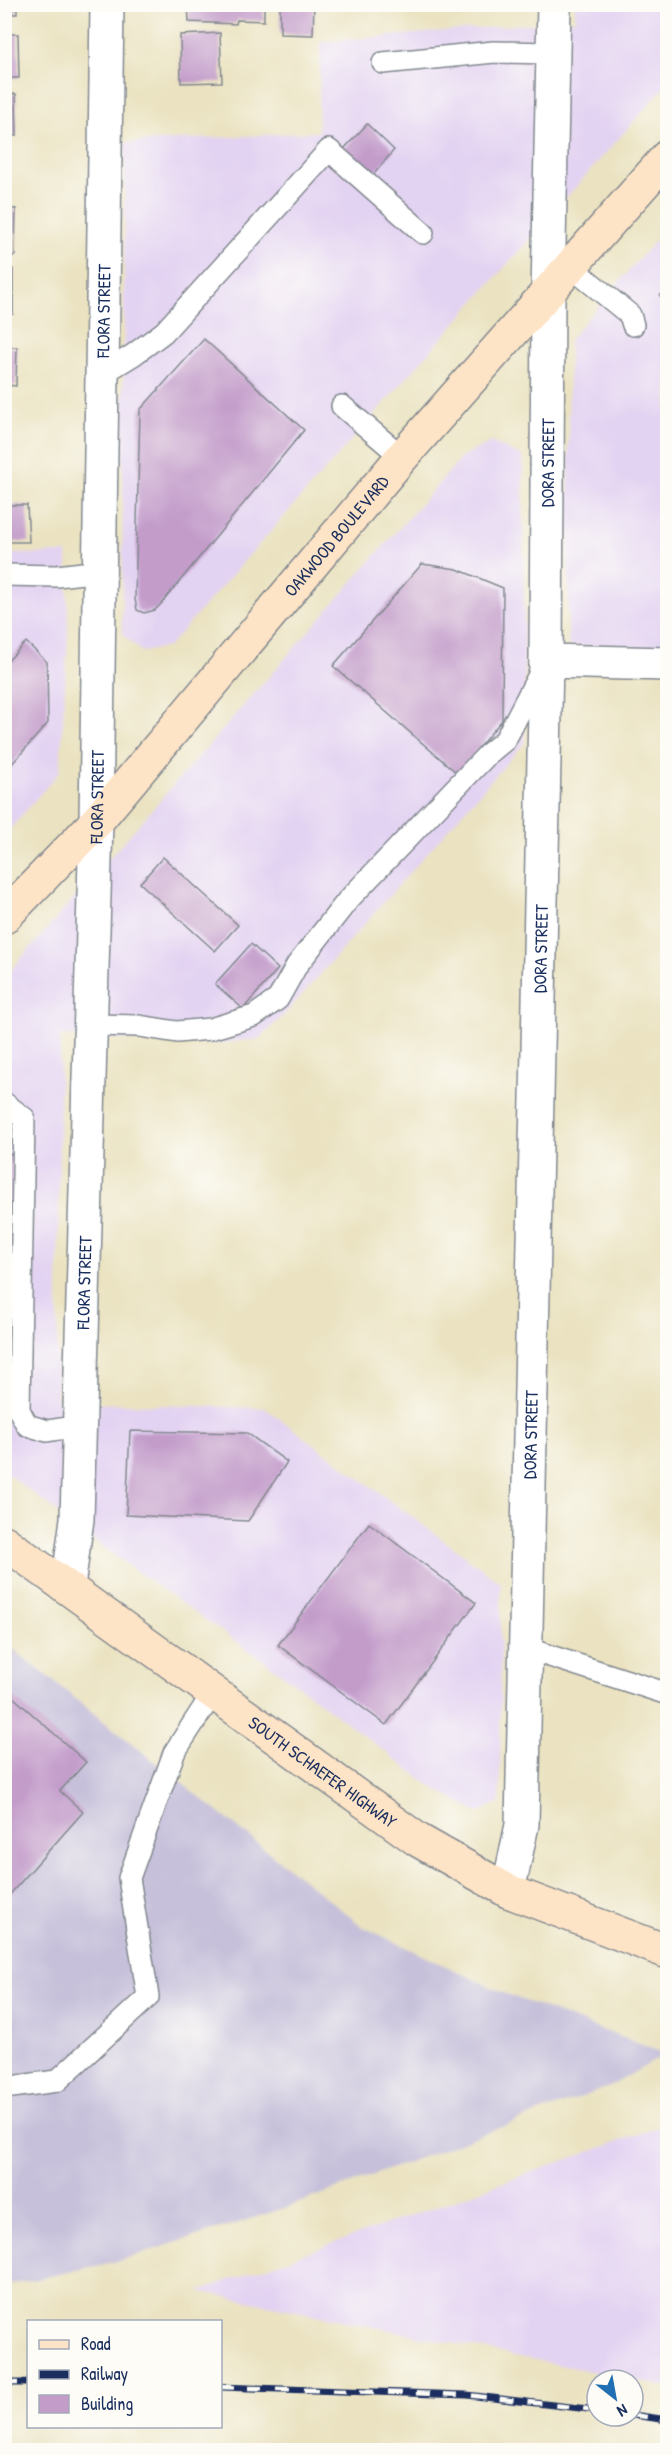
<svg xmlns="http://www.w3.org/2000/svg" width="672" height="2455" font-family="'Patrick Hand',sans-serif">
<rect width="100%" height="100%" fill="#fdfcf7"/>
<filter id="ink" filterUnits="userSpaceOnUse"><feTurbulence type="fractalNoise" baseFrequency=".0167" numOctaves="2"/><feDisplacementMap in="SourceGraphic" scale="12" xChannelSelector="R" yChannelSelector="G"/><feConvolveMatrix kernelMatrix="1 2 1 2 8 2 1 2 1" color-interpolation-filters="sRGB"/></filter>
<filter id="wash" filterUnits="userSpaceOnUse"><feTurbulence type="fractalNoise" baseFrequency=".008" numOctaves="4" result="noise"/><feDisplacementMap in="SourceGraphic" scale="24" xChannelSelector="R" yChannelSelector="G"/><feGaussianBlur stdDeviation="1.35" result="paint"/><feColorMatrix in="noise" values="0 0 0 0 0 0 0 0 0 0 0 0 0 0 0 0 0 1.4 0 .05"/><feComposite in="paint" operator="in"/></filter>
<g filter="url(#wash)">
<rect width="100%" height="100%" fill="#eae2c0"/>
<g fill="#e3d3f2">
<polygon points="575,5 667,5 667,84 168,647 142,652 122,634 125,143 318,132 321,42 575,20"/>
<polygon points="667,227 667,648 568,646 569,340"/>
<polygon points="491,442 523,457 525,742 285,1014 259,1039 214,1044 60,1036 57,1402 265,1408 501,1583 500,1802 478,1813 432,1787 281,1673 112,1554 5,1472 4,978 463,456"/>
<polygon points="67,553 68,635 60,771 5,835 5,554"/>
<polygon points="667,2124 667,2387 199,2291"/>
</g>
<polygon fill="#c6c0da" points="4,1642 363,1927 501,1992 666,2054 609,2087 288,2207 118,2261 5,2286"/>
<g id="blocks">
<g fill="#c39cca">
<rect x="4" y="4" width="13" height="10"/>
<polygon points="188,4 264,4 264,21 237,20 236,24 189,22"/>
<polygon points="280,4 314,4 313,35 280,34"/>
<polygon points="220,33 222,82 181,83 180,35"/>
<polygon points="5,34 18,34 19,78 5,78"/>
<polygon points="4,94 16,94 17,136 4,136"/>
<polygon points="367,124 394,150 373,175 343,150"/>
<polygon points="4,208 16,209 15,256 4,255"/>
<rect x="4" y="269" width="9" height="45"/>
<polygon points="668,288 668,303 660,296"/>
<polygon points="204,339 304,430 161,604 155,610 144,613 137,610 135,599 140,410"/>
<polygon points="5,347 17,347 16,386 5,385"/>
<polygon points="4,505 27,505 29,542 4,542"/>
<polygon points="422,564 457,569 503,588 502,720 457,773 333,666"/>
<polygon points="26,642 47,662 48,723 4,773 4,665"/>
<polygon points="163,857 238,925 215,951 140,883"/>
<polygon points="251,944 278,969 243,1009 215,984"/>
<polygon points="4,1154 14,1154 6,1361 4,1361"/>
<polygon points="130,1431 247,1433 287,1462 248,1521 126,1515"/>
<polygon points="369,1523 476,1603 386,1725 278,1645"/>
<polygon points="4,1689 86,1762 60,1791 83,1812 4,1901"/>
</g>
</g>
</g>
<g filter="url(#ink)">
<use href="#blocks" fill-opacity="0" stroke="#82888f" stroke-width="1.5"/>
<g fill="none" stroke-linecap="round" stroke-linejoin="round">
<g stroke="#82888f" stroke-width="24">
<g id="lane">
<polyline points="383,63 494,52 553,53"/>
<polyline points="570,266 630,315 633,325"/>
<polyline points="102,374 133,355 164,332 329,150 423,233"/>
<polyline points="342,406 402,457"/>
<polyline points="4,575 57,576 100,571"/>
<polyline points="92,1025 139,1026 177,1032 210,1029 254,1016 278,999 297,965 348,900 488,754 505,740 542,669"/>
<polyline points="4,1103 24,1118 19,1410 27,1425 47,1431 79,1426"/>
<polyline points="525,1648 668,1694"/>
<polyline points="4,2088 57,2081 148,1997 129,1878 174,1753 213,1693"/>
</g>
</g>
<g stroke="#82888f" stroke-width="36">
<g id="street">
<polyline points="546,661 668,664"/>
<path id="s1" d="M68 1586 77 1519 96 822 107 4"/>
<path id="s2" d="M508 1891 522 1825 546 661 548 293 554 4"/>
</g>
</g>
<g stroke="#82888f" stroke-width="36">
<g id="secondary">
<path id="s3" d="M4 917 96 822 402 457 668 156"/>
<path id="s4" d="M4 1542 418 1840 508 1891 668 1952"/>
</g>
</g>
<use href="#lane" stroke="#fff" stroke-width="21"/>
<use href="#street" stroke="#fff" stroke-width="33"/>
<use href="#secondary" stroke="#fee4c6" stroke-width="33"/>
<g stroke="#1b2f5e" stroke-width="7">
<g id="rail">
<polyline points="4,2383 28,2383"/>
<polyline points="220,2387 467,2395 597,2410"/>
<polyline points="633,2415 668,2420"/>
</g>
</g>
<use href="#rail" stroke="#fdfcf7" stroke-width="4.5" stroke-dasharray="14" stroke-linecap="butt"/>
</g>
</g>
<g text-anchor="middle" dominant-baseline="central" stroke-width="5" stroke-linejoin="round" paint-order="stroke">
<g font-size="18" fill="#1b2f5e" stroke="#fdfcf7">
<text stroke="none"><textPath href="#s1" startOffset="1276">FLORA STREET</textPath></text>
<text stroke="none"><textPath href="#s2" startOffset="1430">DORA STREET</textPath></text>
<text stroke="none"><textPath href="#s3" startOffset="506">OAKWOOD BOULEVARD</textPath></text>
<text stroke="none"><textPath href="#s1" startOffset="790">FLORA STREET</textPath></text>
<text stroke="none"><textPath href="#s2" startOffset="944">DORA STREET</textPath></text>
<text stroke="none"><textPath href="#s1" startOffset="304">FLORA STREET</textPath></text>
<text stroke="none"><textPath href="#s2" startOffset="458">DORA STREET</textPath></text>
<text stroke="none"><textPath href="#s4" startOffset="393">SOUTH SCHAEFER HIGHWAY</textPath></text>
</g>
</g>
<rect width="672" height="2455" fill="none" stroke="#fdfcf7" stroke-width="24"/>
<rect x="27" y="2320" width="195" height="108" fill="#fdfcf7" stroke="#a3aaba" stroke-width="1.5"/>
<rect x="39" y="2340" width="30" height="9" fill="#fee4c6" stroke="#a3aaba" stroke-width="1.5"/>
<text x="81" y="2350" font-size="18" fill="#1b2f5e">Road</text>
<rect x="39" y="2370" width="30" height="9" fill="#1b2f5e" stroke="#a3aaba" stroke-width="1.5"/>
<text x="81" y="2380" font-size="18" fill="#1b2f5e">Railway</text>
<rect x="39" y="2395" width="30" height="18" fill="#c39cca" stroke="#a3aaba" stroke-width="1.5"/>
<text x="81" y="2410" font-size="18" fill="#1b2f5e">Building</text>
<g transform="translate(615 2398) rotate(149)"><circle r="28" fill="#fdfcf7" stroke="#a3aaba" stroke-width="1.5"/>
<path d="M0-4.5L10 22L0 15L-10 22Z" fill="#1f6fb2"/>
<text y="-9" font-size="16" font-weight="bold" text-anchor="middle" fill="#1b2f5e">N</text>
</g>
</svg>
